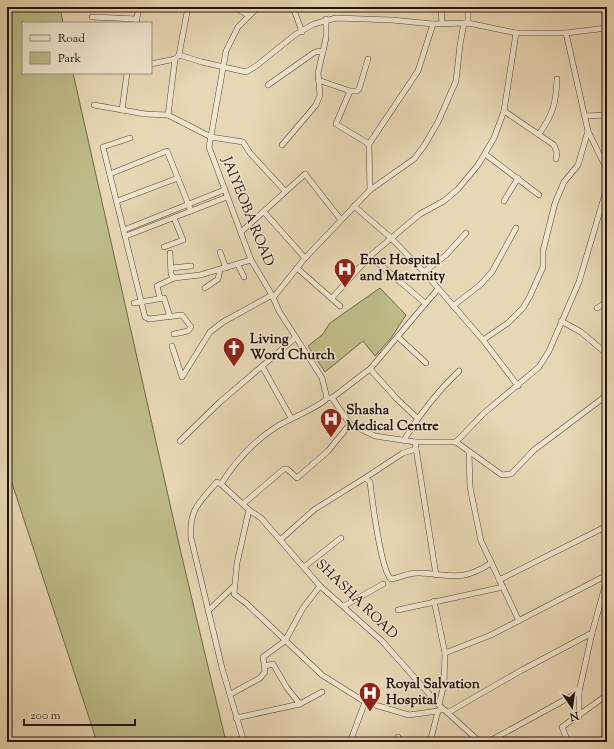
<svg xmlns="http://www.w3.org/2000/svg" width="614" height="749" font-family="'Sorts Mill Goudy',serif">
<rect width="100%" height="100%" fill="#e8d7b4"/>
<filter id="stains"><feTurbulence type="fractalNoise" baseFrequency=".005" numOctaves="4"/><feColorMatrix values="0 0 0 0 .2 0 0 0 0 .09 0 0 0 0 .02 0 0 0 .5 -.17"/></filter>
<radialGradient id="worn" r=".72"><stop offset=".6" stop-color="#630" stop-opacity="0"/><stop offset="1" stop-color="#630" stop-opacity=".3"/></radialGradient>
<g fill="#bdbc88" stroke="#70684a">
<polygon points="7,7 60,7 63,23 23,23 23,73 73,73 181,553 226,742 97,742 7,468"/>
<polygon points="380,288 406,315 391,338 375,356 363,341 325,372 308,346 322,335 330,323"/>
</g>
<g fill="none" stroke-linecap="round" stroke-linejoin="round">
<g stroke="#554537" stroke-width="6">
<g id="minor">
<polyline points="234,7 248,15"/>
<polyline points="258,7 238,27 226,51 209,147 251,260 272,295 279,311 322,378 327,398"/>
<polyline points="293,7 302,32"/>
<polyline points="441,7 442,23"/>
<polyline points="606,7 607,9"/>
<polyline points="92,17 137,19"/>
<polyline points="136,23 139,7"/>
<polyline points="468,23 468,7"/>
<polyline points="566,33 588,131 607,170"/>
<polyline points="179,55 188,7"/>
<polyline points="151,64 175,59"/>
<polyline points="318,80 350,91 357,91 359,89 368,59"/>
<polyline points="268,85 315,52 323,51"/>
<polyline points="350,91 336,124 369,144"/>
<polyline points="94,105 145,114 168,115 211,137 243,142 250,153 285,191"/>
<polyline points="122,110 127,73"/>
<polyline points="504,111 554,145 557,153 556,159"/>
<polyline points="168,115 175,59 179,55 202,62 246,72 256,66 296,34 314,24 336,18 392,20 433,24 468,23 516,33 566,33 607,28"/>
<polyline points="585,116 607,115"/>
<path d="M539 134C553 114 556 104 557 79"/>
<polyline points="130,138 103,147 145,317 149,319 182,315 191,327 188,331 174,334"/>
<polyline points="282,145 316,105 320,95 318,73 326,38 326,19"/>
<polyline points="485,154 539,195"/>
<polyline points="110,174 167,151 191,211"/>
<polyline points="370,190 369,144 418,71 433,24"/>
<polyline points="117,201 178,178"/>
<polyline points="504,201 518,178"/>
<polyline points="354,206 391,238 424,272 483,340 518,386"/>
<polyline points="264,212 305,258"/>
<polyline points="124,230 224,190"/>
<polyline points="241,232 305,174 341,220"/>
<polyline points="126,236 227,197"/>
<polyline points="164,247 183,240 174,218"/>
<polyline points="220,252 226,268"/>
<polyline points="170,253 171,274 174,278 200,275 251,260"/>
<polyline points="370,256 425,303"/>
<polyline points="238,265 244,277"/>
<polyline points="171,268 191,266"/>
<polyline points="297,268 340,306"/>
<polyline points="424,272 446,255 466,233"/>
<polyline points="205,288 218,279 220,270"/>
<polyline points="160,298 157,286 174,278"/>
<polyline points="273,298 305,258 370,190 414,159 424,146 438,122 456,81 460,45 464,23"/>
<polyline points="332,298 370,256 420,214 444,201 458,189 478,165 494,138 504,111 516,33"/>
<polyline points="134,303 164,298 170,317"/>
<polyline points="453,306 480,285 492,272 516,228"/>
<polyline points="597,308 607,302"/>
<polyline points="561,321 581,332 607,354"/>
<polyline points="398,337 426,363"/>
<polyline points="483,340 508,323 523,308 530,296 543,267 543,251 555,203 564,182 578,165 588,131"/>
<polyline points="172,346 182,377 210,332 223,322 272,295"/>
<polyline points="262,366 291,418"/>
<polyline points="370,369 396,398 417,418"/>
<path d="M327 398C322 406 287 420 276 427 254 441 235 462 221 484L249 510 261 518 320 586 382 641 439 705 480 742"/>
<polyline points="330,398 332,398 370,369 438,289"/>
<polyline points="332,398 350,424 375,436 415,442 456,442 502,475 511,474 534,450 607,395"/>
<path d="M404 440C419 415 437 392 459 371"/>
<polyline points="180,441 220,402 295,338"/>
<polyline points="415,442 436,575"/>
<polyline points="456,442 484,413 539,367 549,351 579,282 607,187"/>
<polyline points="469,452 470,487 481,541 519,621"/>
<polyline points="365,478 403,453 416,449"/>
<path d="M221 484 217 482C199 503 189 509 191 538L222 668 244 742"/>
<polyline points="243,504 284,469 287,469 297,478 328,451 350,424"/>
<polyline points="249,510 237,563 234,594 246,603 322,675 365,702 409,715 438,711 443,709"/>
<path d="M280 540 315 509 365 478 370 482C372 499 381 571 391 579 400 578 409 572 419 573 450 574 461 583 491 563"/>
<polyline points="304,567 341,538"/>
<polyline points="499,580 607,526"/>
<polyline points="434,601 445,653 444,684 439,705"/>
<polyline points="344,606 383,584"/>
<polyline points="398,610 503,587"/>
<polyline points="208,611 233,587"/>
<polyline points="445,653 491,635 607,575"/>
<polyline points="265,666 273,664 287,688 300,704"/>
<polyline points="231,694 260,678 265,672 263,657 285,641 303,608 320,586"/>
<polyline points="449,712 522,670 592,633"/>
<polyline points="579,716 579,692 592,633 607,579"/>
<polyline points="236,718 300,704 322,692"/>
<polyline points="350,742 365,702"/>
<polyline points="397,742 398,737"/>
<polyline points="430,742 438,711"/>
<polyline points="488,742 579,692"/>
<polyline points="568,742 562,727 607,695"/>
<polyline points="600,742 607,740"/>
</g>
</g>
<use href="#minor" stroke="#f0e5ce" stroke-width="5"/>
</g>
<defs>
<g id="hospital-pin" transform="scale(1.15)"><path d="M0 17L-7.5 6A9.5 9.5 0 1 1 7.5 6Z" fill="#8f2418" stroke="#f0e5ce"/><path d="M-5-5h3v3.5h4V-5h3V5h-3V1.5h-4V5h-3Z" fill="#fff"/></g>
<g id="church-pin" transform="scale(1.15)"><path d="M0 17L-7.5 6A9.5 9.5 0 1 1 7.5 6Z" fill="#8f2418" stroke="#f0e5ce"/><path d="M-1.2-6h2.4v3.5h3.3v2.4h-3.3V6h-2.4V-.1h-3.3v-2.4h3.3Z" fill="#fff"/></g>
</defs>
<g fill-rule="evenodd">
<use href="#hospital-pin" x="345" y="269"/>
<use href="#church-pin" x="234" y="348"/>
<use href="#hospital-pin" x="331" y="419"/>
<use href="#hospital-pin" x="370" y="693"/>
</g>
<g text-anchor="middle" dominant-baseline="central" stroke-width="3" stroke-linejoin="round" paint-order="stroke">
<g font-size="14" fill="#24140d" stroke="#f0e5ce">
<text transform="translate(247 212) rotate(68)">JAIYEOBA ROAD</text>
<text transform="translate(356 600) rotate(44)">SHASHA ROAD</text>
</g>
<g font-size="14" font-weight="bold" fill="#24140d" stroke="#f0e5ce" text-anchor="start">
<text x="360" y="261">Emc Hospital<tspan x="360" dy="16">and Maternity</tspan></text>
<text x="250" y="340">Living<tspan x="250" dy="16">Word Church</tspan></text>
<text x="346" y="411">Shasha<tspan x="346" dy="16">Medical Centre</tspan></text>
<text x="386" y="685">Royal Salvation<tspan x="386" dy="16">Hospital</tspan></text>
</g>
</g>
<rect width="614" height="749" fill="none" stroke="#e8d7b4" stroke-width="24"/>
<rect x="8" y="8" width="598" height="733" fill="none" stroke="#24140d" stroke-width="2"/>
<rect x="12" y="12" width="590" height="725" fill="none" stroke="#24140d"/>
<rect x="22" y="22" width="130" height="52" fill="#f0e5ce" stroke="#9e9181"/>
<rect x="30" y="35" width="20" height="6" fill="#f0e5ce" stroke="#9e9181"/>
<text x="58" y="42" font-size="12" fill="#24140d">Road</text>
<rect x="30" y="52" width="20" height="12" fill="#bdbc88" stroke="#9e9181"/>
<text x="58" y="62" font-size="12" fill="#24140d">Park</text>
<g transform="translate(572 707) rotate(167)" stroke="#f0e5ce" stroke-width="3" paint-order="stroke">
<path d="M0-3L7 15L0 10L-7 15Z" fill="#24140d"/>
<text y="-6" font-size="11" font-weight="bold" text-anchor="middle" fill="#24140d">N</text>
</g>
<path d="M24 719v6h111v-6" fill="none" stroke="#24140d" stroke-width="2"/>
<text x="30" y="719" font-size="12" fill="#24140d" stroke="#f0e5ce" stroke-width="3" paint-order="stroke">200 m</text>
<rect width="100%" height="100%" filter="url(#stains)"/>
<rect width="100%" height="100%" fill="url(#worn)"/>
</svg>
